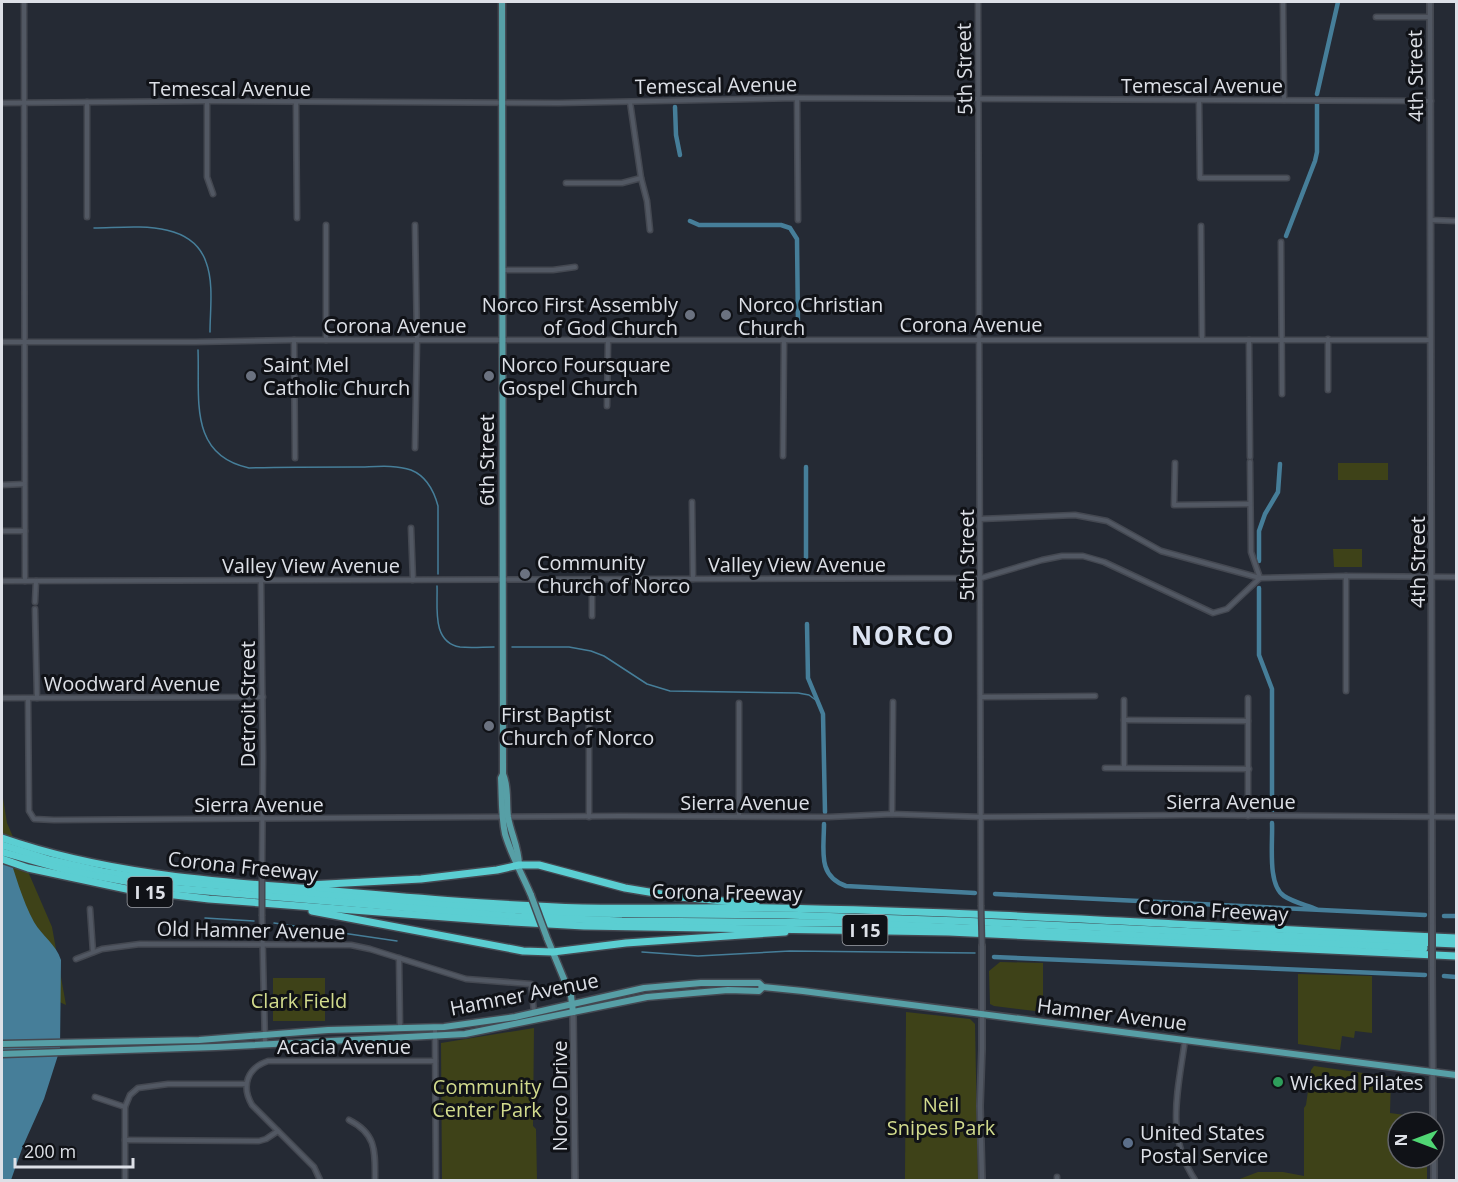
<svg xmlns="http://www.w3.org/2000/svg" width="1458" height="1182" font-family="'Open Sans',sans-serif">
<rect width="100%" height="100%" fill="#252a34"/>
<g fill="#3e4218">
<rect x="1338" y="463" width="50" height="17"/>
<polygon points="1333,549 1362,549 1362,567 1334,567"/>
<polygon points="2,792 7,823 52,927 66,1005 2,976"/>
<polygon points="1000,962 1043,963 1043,1012 994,1006 990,1004 989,971"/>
<polygon points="1298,974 1372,976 1372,1033 1355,1031 1354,1038 1342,1036 1340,1050 1298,1044"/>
<rect x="273" y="978" width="52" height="43"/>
<polygon points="906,1012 970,1019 975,1024 978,1180 905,1180"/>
<polygon points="534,1028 533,1126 536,1129 537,1180 442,1180 441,1043"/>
<polygon points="1314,1066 1391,1077 1390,1113 1427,1118 1427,1122 1398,1122 1398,1158 1427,1158 1427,1180 1237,1180 1258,1172 1283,1172 1304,1176 1304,1108 1306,1105 1311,1070"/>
</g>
<path fill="#467e99" d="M2 842 7 850C15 873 22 900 34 922 42 936 56 944 61 960L60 1049 44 1099 23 1146 11 1180H2Z"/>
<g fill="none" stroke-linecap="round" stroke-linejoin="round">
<g stroke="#467e99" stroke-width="1.5">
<path d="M94 228C130 228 191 218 206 262 214 283 210 311 210 332"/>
<path d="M198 350C200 398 188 455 249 468 285 467 320 467 356 467 373 467 394 464 411 470 426 476 434 491 438 506V574"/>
<path d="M437 586C438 606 431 642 460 647 471 648 483 647 494 647"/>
<polyline points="512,647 569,647 591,651 604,656 647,684 670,691 798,693 809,695 817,701"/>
<polyline points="205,918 254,921"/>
<polyline points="274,923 397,941"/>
<polyline points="642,952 698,956 790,951 975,953"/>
</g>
<g stroke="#467e99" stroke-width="4.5">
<polyline points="1317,94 1338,2"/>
<polyline points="675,107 676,135 680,155"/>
<polyline points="690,221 699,225 781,225 790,228 797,239 798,325"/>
<polyline points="1286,236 1315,161 1317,152 1317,104"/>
<polyline points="806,467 806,571"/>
<polyline points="1259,561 1259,531 1265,514 1278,492 1280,464"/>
<polyline points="1259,588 1259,655 1272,689 1272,811"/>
<polyline points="807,624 808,678 823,714 825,812"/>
<path d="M1272 823C1273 842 1267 885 1284 896 1293 902 1306 905 1316 909"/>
<path d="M824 824C824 850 817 876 846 886L975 893"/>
<polyline points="995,894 1425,915"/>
<polyline points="1444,916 1456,916"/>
<polyline points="994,957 1425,975"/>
<polyline points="1444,976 1456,977"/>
</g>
<g stroke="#444851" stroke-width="7">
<g id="minor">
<polyline points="24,2 25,581"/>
<polyline points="978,2 981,905"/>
<polyline points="1283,2 1284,100"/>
<polyline points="1376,17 1430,17"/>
<polyline points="797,98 798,220"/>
<polyline points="1199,100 1200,178 1287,178"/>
<polyline points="207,101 207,177 213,194"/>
<polyline points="87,102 87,217"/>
<polyline points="630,102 641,178 647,201 650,230"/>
<polyline points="2,103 207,101 559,103 797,98 1431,101"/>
<polyline points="296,103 297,218"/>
<polyline points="566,183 622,183 641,178"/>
<polyline points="1431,220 1456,221"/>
<polyline points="326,225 326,340"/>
<polyline points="415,225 417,340 415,448"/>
<polyline points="1201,226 1202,339"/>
<polyline points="1281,242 1282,394"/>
<polyline points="502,270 553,270 575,267"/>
<polyline points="294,340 295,458"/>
<polyline points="1249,340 1250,457"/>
<polyline points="2,342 195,342 294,340 1430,340"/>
<polyline points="1328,390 1328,339"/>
<polyline points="607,406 608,341"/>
<polyline points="783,456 784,340"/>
<polyline points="1250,462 1251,552 1260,578"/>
<polyline points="1175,463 1174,505 1250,504"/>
<polyline points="2,485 24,484"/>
<polyline points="692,502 693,579"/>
<polyline points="980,519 1075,515 1107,521 1161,551 1260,578"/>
<polyline points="411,528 413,580"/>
<polyline points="2,531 25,531"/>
<polyline points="592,579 592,616"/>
<polyline points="261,580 263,757 262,871"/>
<polyline points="2,581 981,578 1042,560 1062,556 1083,556 1104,562 1213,613 1227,609 1260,578 1346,576 1456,577"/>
<polyline points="35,602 36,581"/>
<polyline points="35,609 37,698"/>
<polyline points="1346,691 1346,576"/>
<polyline points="981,697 1095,696"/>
<polyline points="2,698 263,697"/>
<polyline points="28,699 29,811 34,819 54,820 621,816 829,817 892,814 982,817 1189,815 1456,817"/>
<polyline points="739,703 739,816"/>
<polyline points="589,718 589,817"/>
<polyline points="1124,720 1248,721"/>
<polyline points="1124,767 1124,700"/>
<polyline points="1105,768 1249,769"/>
<polyline points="892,814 893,702"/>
<polyline points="1248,816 1248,698"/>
<polyline points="90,909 93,952"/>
<polyline points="262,916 265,1044"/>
<polyline points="399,958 400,1028"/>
<polyline points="76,959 102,949 140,944 351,945 370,949 466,979 531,984 534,1012"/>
<polyline points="435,1027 436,1180"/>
<path d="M1185 1040C1178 1091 1165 1135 1195 1180"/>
<polyline points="95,1097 125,1107"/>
<path d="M349 1120C377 1134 375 1152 375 1180"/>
<polyline points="125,1140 259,1141 266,1139 278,1131"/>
<polyline points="1057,1177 1057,1180"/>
<polyline points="125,1180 125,1107 130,1095 138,1088 168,1084 246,1084"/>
<path d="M320 1180 314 1167 252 1105C241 1086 247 1068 268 1061H435"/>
</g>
</g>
<g stroke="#444851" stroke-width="8">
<g id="tertiary">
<polyline points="1430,2 1432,925"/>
<polyline points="982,946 982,1049 980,1106 982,1180"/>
<polyline points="1432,966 1433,1122"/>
<polyline points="1434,1180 1434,1158"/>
</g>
</g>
<g stroke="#444851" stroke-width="8">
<polyline id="secondary" points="573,1012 575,1180"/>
</g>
<g stroke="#444851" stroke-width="9">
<g id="primary">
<path d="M502 2 503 763V774L501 778C502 796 501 815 505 834 511 855 522 874 531 895"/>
<path d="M503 774C509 787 506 803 508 817 511 834 519 848 519 865"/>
<polyline points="547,938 571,996 573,1012"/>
<polyline points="2,1044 199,1040 328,1030 444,1027 515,1017 644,988 701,983 759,983 763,987 803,991 1456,1075"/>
<polyline points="2,1054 216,1047 465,1034 647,997 728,990 759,991 763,987"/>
</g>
</g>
<g stroke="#444851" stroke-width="10">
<g id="motorway">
<path d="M2 838C102 873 207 881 312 889 402 897 493 905 583 908 647 909 711 907 774 908 1002 912 1229 928 1456 938"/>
<polyline points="2,845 50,860 103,872 157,880 426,904 559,913 786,915 960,921 1456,944"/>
<polyline points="2,852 70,871 158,887 520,917 622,921 849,923 1424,948"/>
<polyline points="2,859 28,868 131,890 209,899 497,921 584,926 949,932 1456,956"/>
<polyline points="308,885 421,879 497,870 519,865 539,865 625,888 679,897 756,904"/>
<polyline points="312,911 523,951 553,952 626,943 785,932"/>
</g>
</g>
<use href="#minor" stroke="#525863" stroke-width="4"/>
<use href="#tertiary" stroke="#525863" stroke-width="4.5"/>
<use href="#secondary" stroke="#525863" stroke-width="5"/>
<use href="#primary" stroke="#579fa6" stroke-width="6"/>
<use href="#motorway" stroke="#5bced2" stroke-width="7"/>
<g stroke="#444851" stroke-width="7" stroke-linecap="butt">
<g id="minor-bridge">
<polyline points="981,905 982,946"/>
<polyline points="262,916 262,871"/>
</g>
</g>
<g stroke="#444851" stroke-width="8" stroke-linecap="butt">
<polyline id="tertiary-bridge" points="1432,925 1432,966"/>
</g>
<g stroke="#444851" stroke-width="9" stroke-linecap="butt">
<polyline id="primary-bridge" points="531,895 547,938"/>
</g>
<use href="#minor-bridge" stroke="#525863" stroke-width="4"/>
<use href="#tertiary-bridge" stroke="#525863" stroke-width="4.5"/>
<use href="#primary-bridge" stroke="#579fa6" stroke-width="6"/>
</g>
<g fill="#6b7280" stroke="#101217" stroke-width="2">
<circle cx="690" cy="315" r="6"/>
<circle cx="726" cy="315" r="6"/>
<circle cx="251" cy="376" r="6"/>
<circle cx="489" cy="376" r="6"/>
<circle cx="525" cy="574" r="6"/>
<circle cx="489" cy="726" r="6"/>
</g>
<circle fill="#2e9e5b" stroke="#101217" stroke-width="2" cx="1278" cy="1082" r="6"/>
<circle fill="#5c6f8a" stroke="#101217" stroke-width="2" cx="1128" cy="1143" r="6"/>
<g text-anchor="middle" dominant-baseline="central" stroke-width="6" stroke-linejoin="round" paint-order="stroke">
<g fill="#101217" stroke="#a0a2a9" stroke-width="1.5">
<rect x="127.5" y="877" width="45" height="30" rx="4.5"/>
<rect x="842.5" y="915" width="45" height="30" rx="4.5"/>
</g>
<g font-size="18" font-weight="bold" fill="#dde0e7">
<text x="150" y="892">I 15</text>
<text x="865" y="930">I 15</text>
</g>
<g font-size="20" fill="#dde0e7" stroke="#101217">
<text transform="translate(964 69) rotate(-91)">5th Street</text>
<text transform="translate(1415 76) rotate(-91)">4th Street</text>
<text transform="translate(716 85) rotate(-1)">Temescal Avenue</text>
<text x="1202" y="85">Temescal Avenue</text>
<text x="230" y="88">Temescal Avenue</text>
<text x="971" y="324">Corona Avenue</text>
<text x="395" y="325">Corona Avenue</text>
<text transform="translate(486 460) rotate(-90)">6th Street</text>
<text transform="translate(966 555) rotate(-90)">5th Street</text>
<text transform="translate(1417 562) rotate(-90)">4th Street</text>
<text x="797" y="564">Valley View Avenue</text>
<text x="311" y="565">Valley View Avenue</text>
<text x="132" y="683">Woodward Avenue</text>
<text transform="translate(247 704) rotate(-90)">Detroit Street</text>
<text x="1231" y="801">Sierra Avenue</text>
<text x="745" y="802">Sierra Avenue</text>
<text x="259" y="804">Sierra Avenue</text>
<text transform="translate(243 866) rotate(6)">Corona Freeway</text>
<text transform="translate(727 892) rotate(1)">Corona Freeway</text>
<text transform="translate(1213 910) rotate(3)">Corona Freeway</text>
<text transform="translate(251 930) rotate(1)">Old Hamner Avenue</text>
<text transform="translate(524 994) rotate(-11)">Hamner Avenue</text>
<text transform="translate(1112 1014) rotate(7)">Hamner Avenue</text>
<text x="344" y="1046">Acacia Avenue</text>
<text transform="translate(559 1096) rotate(-90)">Norco Drive</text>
</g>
<g font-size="20" fill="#dde0e7" stroke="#101217" text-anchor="start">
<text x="678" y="304" text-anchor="end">Norco First Assembly<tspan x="678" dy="23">of God Church</tspan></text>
<text x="738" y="304">Norco Christian<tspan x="738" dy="23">Church</tspan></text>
<text x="263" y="364">Saint Mel<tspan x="263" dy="23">Catholic Church</tspan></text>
<text x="501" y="364">Norco Foursquare<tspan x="501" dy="23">Gospel Church</tspan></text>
<text x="537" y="562">Community<tspan x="537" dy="23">Church of Norco</tspan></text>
<text x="501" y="714">First Baptist<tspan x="501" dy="23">Church of Norco</tspan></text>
<text x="1290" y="1082">Wicked Pilates</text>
<text x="1140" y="1132">United States<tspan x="1140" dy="23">Postal Service</tspan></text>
</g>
<g font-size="20" fill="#d2db8d" stroke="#101217">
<text x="299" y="1000">Clark Field</text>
<text x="487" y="1086">Community<tspan x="487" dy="23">Center Park</tspan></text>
<text x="941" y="1104">Neil<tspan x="941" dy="23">Snipes Park</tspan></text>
</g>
<g font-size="26" font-weight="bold" letter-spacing="1.5" fill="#dce3f1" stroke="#101217">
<text x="903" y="635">NORCO</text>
</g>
</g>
<rect width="1458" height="1182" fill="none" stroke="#dde0e7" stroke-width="6"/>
<g transform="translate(1416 1140) rotate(270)"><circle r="28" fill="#101217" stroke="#62646a" stroke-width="1.5"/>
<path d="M0-4.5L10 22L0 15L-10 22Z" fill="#50d674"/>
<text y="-9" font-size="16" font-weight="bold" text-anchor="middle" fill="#dde0e7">N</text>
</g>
<path d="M15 1158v9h118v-9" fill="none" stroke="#dde0e7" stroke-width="3"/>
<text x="24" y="1158" font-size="18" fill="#dde0e7" stroke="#101217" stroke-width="4.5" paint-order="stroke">200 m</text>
</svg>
